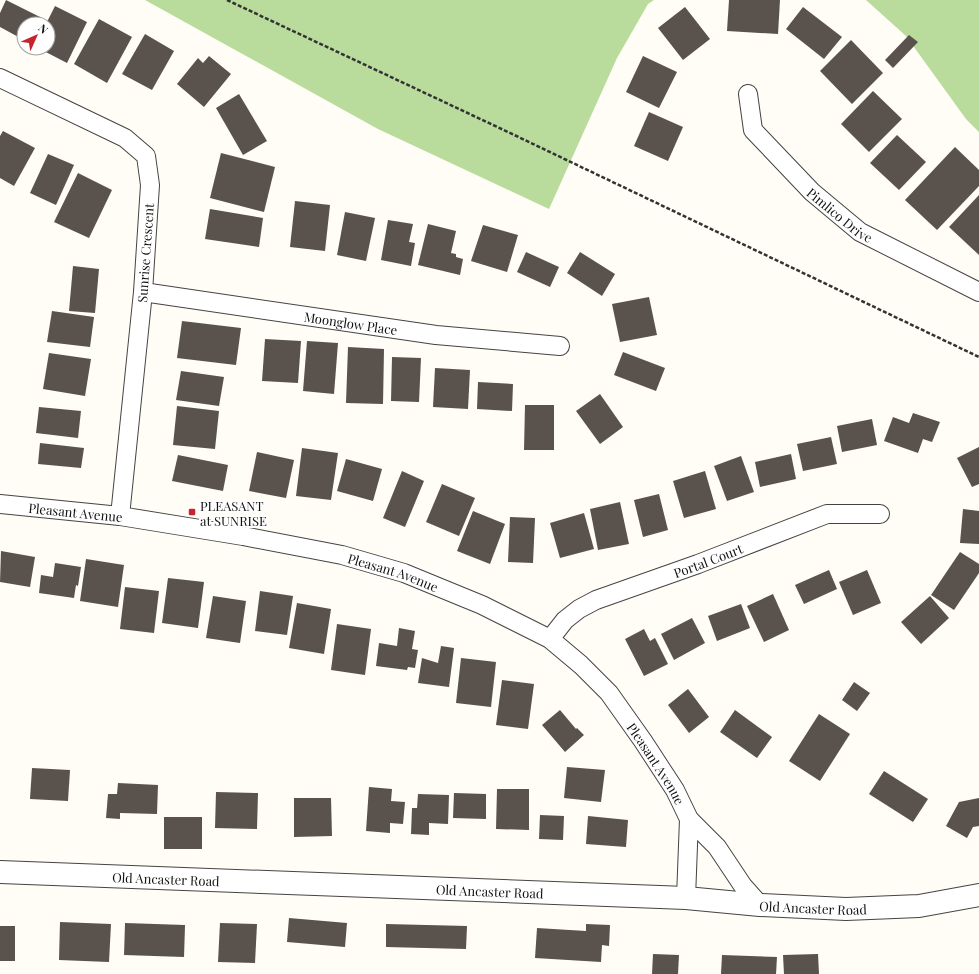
<svg xmlns="http://www.w3.org/2000/svg" width="979" height="974" font-family="'Playfair Display',serif">
<rect width="100%" height="100%" fill="#fffdf5"/>
<g fill="#b9dc9c">
<polygon points="145,0 654,0 648,4 617,58 549,209 378,129"/>
<polygon points="866,0 979,0 979,132 966,119 906,36"/>
</g>
<g fill="#5a524d">
<polygon points="6,0 42,18 39,24 24,24 24,40 0,27 0,13"/>
<polygon points="729,0 780,0 778,34 727,31"/>
<polygon points="55,6 87,22 67,63 38,48 48,48 48,24 46,24"/>
<polygon points="685,7 710,39 683,60 658,28"/>
<polygon points="803,7 842,37 824,59 786,29"/>
<polygon points="99,19 132,37 107,83 74,64"/>
<polygon points="145,34 174,51 152,90 122,74"/>
<polygon points="909,35 918,42 893,68 885,60"/>
<polygon points="851,40 883,73 852,104 820,71"/>
<polygon points="209,56 231,74 204,107 177,84 198,58 203,63"/>
<polygon points="643,56 677,72 659,108 626,92"/>
<polygon points="873,91 902,119 869,152 841,124"/>
<polygon points="239,94 267,141 243,155 216,108"/>
<polygon points="649,112 683,127 668,161 634,146"/>
<polygon points="3,131 35,148 14,186 0,178 0,136"/>
<polygon points="897,135 926,162 899,190 870,163"/>
<polygon points="955,147 979,170 979,186 937,230 905,200"/>
<polygon points="221,153 275,167 264,212 210,198"/>
<polygon points="48,154 74,165 56,205 30,193"/>
<polygon points="78,173 112,190 89,238 54,222"/>
<polygon points="979,195 979,255 949,227"/>
<polygon points="295,201 330,205 325,251 290,247"/>
<polygon points="210,209 263,218 259,247 205,239"/>
<polygon points="345,212 375,218 366,261 337,255"/>
<polygon points="388,220 413,224 409,242 415,243 411,266 381,260"/>
<polygon points="428,224 456,231 451,253 456,254 456,257 463,259 460,275 418,265"/>
<polygon points="483,225 518,235 507,272 471,261"/>
<polygon points="526,252 559,267 550,287 517,272"/>
<polygon points="580,252 615,274 602,296 567,273"/>
<polygon points="73,266 99,269 95,313 69,311"/>
<polygon points="649,297 657,335 620,342 612,304"/>
<polygon points="52,311 94,317 90,347 47,342"/>
<polygon points="182,321 241,328 236,365 177,358"/>
<polygon points="265,339 301,341 298,383 262,381"/>
<polygon points="307,341 338,343 334,394 303,391"/>
<polygon points="348,347 384,349 383,404 346,403"/>
<polygon points="623,352 665,368 656,391 614,375"/>
<polygon points="49,353 91,359 85,396 43,389"/>
<polygon points="392,357 421,358 419,402 391,401"/>
<polygon points="435,368 470,370 468,409 433,407"/>
<polygon points="181,371 224,377 219,406 176,400"/>
<polygon points="478,382 513,384 512,411 477,409"/>
<polygon points="600,394 623,427 600,444 576,411"/>
<polygon points="525,405 554,405 554,450 524,450"/>
<polygon points="177,406 219,411 215,449 173,445"/>
<polygon points="39,407 81,411 78,438 36,433"/>
<polygon points="913,413 940,422 932,442 923,439 918,453 884,441 893,417 909,423"/>
<polygon points="872,419 877,445 842,452 837,426"/>
<polygon points="831,437 837,464 803,471 797,444"/>
<polygon points="40,443 84,448 81,468 38,464"/>
<polygon points="979,447 979,484 972,487 957,458"/>
<polygon points="302,448 338,453 331,500 296,496"/>
<polygon points="257,452 294,460 286,498 249,491"/>
<polygon points="791,454 796,479 760,487 755,462"/>
<polygon points="178,455 228,465 223,491 172,481"/>
<polygon points="741,456 754,492 727,501 714,466"/>
<polygon points="346,459 382,469 373,501 337,491"/>
<polygon points="402,471 424,481 405,527 383,518"/>
<polygon points="705,471 716,509 684,518 673,481"/>
<polygon points="442,484 475,498 459,536 426,522"/>
<polygon points="659,494 668,530 643,537 634,500"/>
<polygon points="620,502 629,544 598,550 590,509"/>
<polygon points="963,509 979,511 979,544 960,543"/>
<polygon points="473,511 505,524 490,564 457,551"/>
<polygon points="584,513 594,549 560,558 550,523"/>
<polygon points="510,517 535,518 533,563 508,562"/>
<polygon points="1,551 35,557 30,587 0,582"/>
<polygon points="960,552 979,564 979,573 954,610 931,595"/>
<polygon points="86,559 124,565 118,607 80,601"/>
<polygon points="55,563 81,567 78,586 76,585 74,598 39,593 41,575 53,577"/>
<polygon points="829,570 837,589 804,604 795,585"/>
<polygon points="867,570 881,603 853,615 839,582"/>
<polygon points="168,578 204,582 198,628 162,623"/>
<polygon points="125,587 159,591 154,633 120,629"/>
<polygon points="260,591 293,596 287,635 255,631"/>
<polygon points="773,594 789,630 764,642 747,606"/>
<polygon points="213,596 246,601 240,643 206,638"/>
<polygon points="930,596 949,618 921,644 901,622"/>
<polygon points="297,603 331,609 324,654 289,648"/>
<polygon points="741,604 750,628 717,641 708,616"/>
<polygon points="692,618 705,643 674,660 661,634"/>
<polygon points="337,624 371,629 365,675 331,670"/>
<polygon points="399,628 415,631 412,649 418,650 415,668 408,667 407,670 376,666 379,643 397,646"/>
<polygon points="644,629 650,641 655,638 668,664 644,676 625,639"/>
<polygon points="441,646 454,648 449,687 418,683 422,658 438,663"/>
<polygon points="461,658 496,662 491,707 456,703"/>
<polygon points="502,680 534,684 528,729 496,725"/>
<polygon points="854,682 870,693 857,711 842,700"/>
<polygon points="688,689 709,717 689,733 668,705"/>
<polygon points="560,710 576,729 577,728 584,735 565,752 542,725"/>
<polygon points="735,710 772,737 757,758 720,732"/>
<polygon points="819,714 850,734 820,781 789,761"/>
<polygon points="567,767 605,770 601,802 564,798"/>
<polygon points="32,768 70,770 68,801 30,799"/>
<polygon points="884,771 928,799 913,822 869,794"/>
<polygon points="118,783 158,785 157,814 120,813 120,819 106,818 108,794 117,794"/>
<polygon points="369,787 392,789 391,801 405,802 403,824 390,823 390,833 366,831"/>
<polygon points="497,789 529,789 529,830 496,829"/>
<polygon points="216,792 258,793 257,829 215,828"/>
<polygon points="454,793 486,794 486,819 453,818"/>
<polygon points="418,794 449,795 448,824 429,823 429,835 411,834 412,808 417,808"/>
<polygon points="294,798 331,798 332,836 294,837"/>
<polygon points="979,798 979,826 973,827 967,838 946,826 959,802"/>
<polygon points="540,815 564,816 563,840 539,839"/>
<polygon points="588,816 628,820 626,847 586,844"/>
<rect x="164" y="817" width="38" height="32"/>
<polygon points="289,918 347,923 345,947 287,942"/>
<polygon points="60,922 111,924 109,962 59,960"/>
<polygon points="125,923 185,925 184,957 124,955"/>
<polygon points="220,923 257,924 255,963 218,962"/>
<polygon points="386,924 467,926 466,949 386,947"/>
<polygon points="586,924 610,925 609,946 602,945 601,962 535,958 537,928 586,931"/>
<rect x="0" y="926" width="15" height="35"/>
<polygon points="653,954 679,955 678,974 652,974"/>
<polygon points="818,954 819,974 784,974 783,955"/>
<polygon points="722,955 777,957 776,974 721,974"/>
</g>
<g fill="none" stroke-linecap="round" stroke-linejoin="round">
<g stroke="#444" stroke-width="20">
<g id="minor">
<polyline points="0,78 125,138 146,156 150,185 143,292 120,516"/>
<path id="s1" d="M748 94 753 130 812 192 860 232 979 292"/>
<path id="s2" d="M143 292 436 335 560 346"/>
<path id="s3" d="M0 504 120 516 243 536 342 555 404 573 482 605 550 639 581 665 609 693 643 741 675 790 689 819 717 847 743 886 760 905"/>
<path id="s4" d="M550 639 565 620 579 609 596 600 698 564 827 514H880"/>
<polyline points="686,898 689,819"/>
</g>
</g>
<g stroke="#444" stroke-width="24">
<g id="tertiary">
<path id="s5" d="M0 872 686 898 760 905 846 909 919 906 979 895"/>
</g>
</g>
<polyline stroke="#333" stroke-width="2.5" stroke-dasharray="4 2" stroke-linecap="butt" points="227,0 508,132 979,357"/>
<use href="#minor" stroke="#fff" stroke-width="18"/>
<use href="#tertiary" stroke="#fff" stroke-width="22"/>
</g>
<rect fill="#c4262e" stroke="#fff" stroke-width="1.5" x="188" y="508" width="8" height="8" rx="2"/>
<g text-anchor="middle" dominant-baseline="central" stroke-width="4" stroke-linejoin="round" paint-order="stroke">
<g font-size="13" fill="#111" stroke="#fff">
<text stroke="none"><textPath href="#s1" startOffset="158">Pimlico Drive</textPath></text>
<text transform="translate(145 253) rotate(-86)">Sunrise Crescent</text>
<text stroke="none"><textPath href="#s2" startOffset="210">Moonglow Place</textPath></text>
<text stroke="none"><textPath href="#s3" startOffset="76">Pleasant Avenue</textPath></text>
<text stroke="none"><textPath href="#s4" startOffset="180">Portal Court</textPath></text>
<text stroke="none"><textPath href="#s3" startOffset="400">Pleasant Avenue</textPath></text>
<text stroke="none"><textPath href="#s3" startOffset="736">Pleasant Avenue</textPath></text>
<text stroke="none"><textPath href="#s5" startOffset="166">Old Ancaster Road</textPath></text>
<text stroke="none"><textPath href="#s5" startOffset="490">Old Ancaster Road</textPath></text>
<text stroke="none"><textPath href="#s5" startOffset="814">Old Ancaster Road</textPath></text>
</g>
<g font-size="13" fill="#111" stroke="#fff" text-anchor="start">
<text x="200" y="505">PLEASANT<tspan x="200" dy="15">at SUNRISE</tspan></text>
</g>
</g>
<g transform="translate(36 36) rotate(45)"><circle r="19" fill="#ffffff" stroke="#a0a0a0"/>
<path d="M0-3L7 15L0 10L-7 15Z" fill="#c4262e"/>
<text y="-6" font-size="11" font-weight="bold" text-anchor="middle" fill="#111111">N</text>
</g>
</svg>
